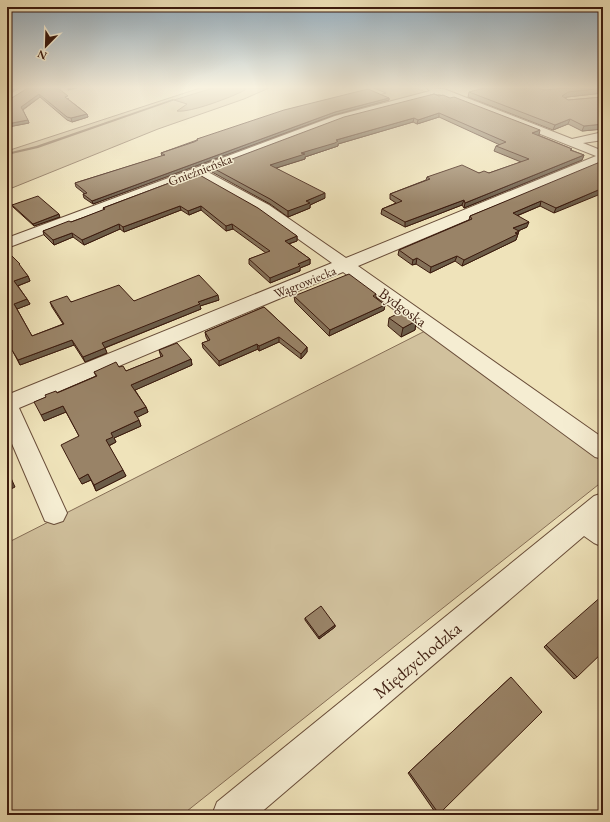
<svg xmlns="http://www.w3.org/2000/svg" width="610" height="822" font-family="'EB Garamond',serif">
<rect width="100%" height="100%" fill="#efe3ba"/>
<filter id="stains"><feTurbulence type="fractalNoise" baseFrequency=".005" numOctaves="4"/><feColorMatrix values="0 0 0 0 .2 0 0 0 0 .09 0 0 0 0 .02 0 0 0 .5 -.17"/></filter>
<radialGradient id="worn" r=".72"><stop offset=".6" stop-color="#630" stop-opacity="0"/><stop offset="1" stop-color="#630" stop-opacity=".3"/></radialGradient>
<g fill="#d1c19d" stroke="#866e56">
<polygon points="200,88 269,88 244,99 158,129 7,190 7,151"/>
<polygon points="374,88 415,88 426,92 378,106 363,100 386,93"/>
<polygon points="427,330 603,460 603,481 182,815 7,815 7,543"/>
</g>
<path fill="#b29f80" stroke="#836a52" d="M213 88H245V90C232 97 190 113 177 111L187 104 174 100Z"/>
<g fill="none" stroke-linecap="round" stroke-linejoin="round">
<polygon fill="#836a52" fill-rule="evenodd" points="173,99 175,100 38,148 7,155 7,153 36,146"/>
<g stroke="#694d39" stroke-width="2">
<g id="minor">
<polygon points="20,88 32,88 7,103 7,96"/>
<path d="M427 88 444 89 572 139 603 132V140L583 143 603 151V163L358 266 603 438V459L595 457 343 272 19 408 67 513 63 521 54 524 45 521 7 432V395L332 263 259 211 197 176 7 248V238L335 116 430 91ZM439 94 596 156 346 258 269 205 208 172 343 120Z"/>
<polygon points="603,493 603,547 594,543 584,536 258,815 212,815 217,802 594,496"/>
</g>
</g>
<use href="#minor" fill="#f5edd2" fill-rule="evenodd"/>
</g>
<g fill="#847159" stroke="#3c1b0e">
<polygon points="28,88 69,99 68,99 87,114 88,117 72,122 67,120 40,97 23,110 29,123 8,127 8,139 7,139 7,101"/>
<polygon points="603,88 603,93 567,97 565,98 568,100 603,97 603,129 582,131 568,124 553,130 468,97 469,92 525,89 544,90"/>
<polygon points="434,94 539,135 538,135 572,149 571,150 584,155 582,160 464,208 462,205 405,227 381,214 382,209 396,203 390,199 390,194 426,180 427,177 479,173 489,173 521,162 494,151 496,146 500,145 439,117 417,124 413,122 338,144 338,146 305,157 305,159 276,168 325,198 310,205 310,208 288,217 270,204 212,172 211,167"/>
<polygon points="389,98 389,100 334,115 93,204 84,198 83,194 85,194 76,187 75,183 162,156 161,153 197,140 197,139"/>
<polygon points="603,163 554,213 540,206 517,216 527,227 518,231 519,231 516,240 462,266 455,261 430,273 416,264 412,265 398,255 399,250 469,220 470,216"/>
<polygon points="196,173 297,236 297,241 289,244 310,259 310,264 300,268 300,271 270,283 249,264 249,259 266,253 233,229 226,231 201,210 189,215 181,210 124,232 120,229 84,245 73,237 54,245 44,235 43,231 71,222 104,210 103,208"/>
<polygon points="12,205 60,217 34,226 13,207"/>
<polygon points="7,254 22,269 28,276 30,281 18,286 27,299 30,304 17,309 32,336 63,324 52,307 50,302 134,301 219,300 200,306 201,309 105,348 107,353 85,362 74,345 20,365 12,350 12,336 7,338"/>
<polygon points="376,294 376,297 385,305 384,310 329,336 295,302 294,296"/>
<polygon points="264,307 307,347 307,352 301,359 279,342 259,351 258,349 219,366 203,348 202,343 208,341 206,337 205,332"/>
<polygon points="389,318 416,321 415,330 401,337 388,326"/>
<polygon points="159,350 191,359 192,365 135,390 146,407 148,412 137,417 141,426 114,438 116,442 109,446 126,476 96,491 91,480 82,484 79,436 66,412 44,421 57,393 96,376 94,372 119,367 126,371 161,357"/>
<polygon points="305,618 335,625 335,627 319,639 305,620"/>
<polygon points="546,645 577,677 574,679 544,647"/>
<polygon points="511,677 439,814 437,815 408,773"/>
</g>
<g fill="#6b5c48" stroke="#3c1b0e">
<polygon points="12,88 15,88 15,89 7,95 7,91"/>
<polygon points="68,88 77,88 68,90"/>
<polygon points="603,88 603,93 567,97 561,100 562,96 568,92"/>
<polygon points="39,94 40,97 22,110 21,107"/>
<polygon points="389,98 389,100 334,115 93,204 92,201 335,112"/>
<polygon points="439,113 439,117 417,124 418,120"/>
<polygon points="87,114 88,117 72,122 71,118"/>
<polygon points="414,118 413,122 338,144 338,146 305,157 305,159 270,170 270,165 336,140"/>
<polygon points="570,119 568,124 553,130 555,125"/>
<polygon points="28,120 29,123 8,127 8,139 7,139 7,124"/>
<polygon points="603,124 603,129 582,131 584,126"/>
<polygon points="540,130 539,135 531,138 532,133"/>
<polygon points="584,155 582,160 464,208 465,203"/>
<polygon points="603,188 603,193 554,213 556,208"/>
<polygon points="325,193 325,198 310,205 310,208 288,217 288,211 306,201"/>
<polygon points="464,200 462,205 405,227 405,222"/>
<polygon points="541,201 540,206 511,218 513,213"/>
<polygon points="180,206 181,210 124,232 123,227"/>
<polygon points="201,206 201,210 189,215 188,211"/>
<polygon points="59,214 60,217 34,226 33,224"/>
<polygon points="529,222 527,227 511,234 513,228"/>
<polygon points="119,224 120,229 84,245 82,240"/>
<polygon points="232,224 233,229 226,231 226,226"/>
<polygon points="519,231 516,240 462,266 464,260"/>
<polygon points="72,233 73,237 54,245 53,240"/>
<polygon points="297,236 297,241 285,245 285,241"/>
<polygon points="457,256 455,261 430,273 431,267"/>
<polygon points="417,258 416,264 412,265 413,260"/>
<polygon points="310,259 310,264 300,268 300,271 270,283 270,278 298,264"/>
<polygon points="28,276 30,281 17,286 14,281"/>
<polygon points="218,295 219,300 200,306 201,309 104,348 102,343 198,302"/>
<polygon points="27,299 30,304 17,309 14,304"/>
<polygon points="385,305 384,310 329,336 330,330"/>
<polygon points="416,321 415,330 401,337 403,328"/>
<polygon points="12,330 15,335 7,338 7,332"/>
<polygon points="279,337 279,342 259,351 259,346"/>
<polygon points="72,340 74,345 20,365 18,360"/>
<polygon points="257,344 258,349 219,366 219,361"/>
<polygon points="307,347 307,352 301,359 301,354"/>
<polygon points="105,348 107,353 85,362 83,357"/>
<polygon points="191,359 192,365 133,391 131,385"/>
<polygon points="63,406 66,412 44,421 41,415"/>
<polygon points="146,407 148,412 136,418 134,412"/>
<polygon points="139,420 141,426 114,438 116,442 108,446 106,440 111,433"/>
<polygon points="7,469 15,487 7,491"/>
<polygon points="123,470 126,476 96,491 94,485"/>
<polygon points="88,474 91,480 82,484 79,479"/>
<polygon points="335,625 335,627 319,639 319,637"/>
</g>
<g fill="#998367" stroke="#3c1b0e">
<polygon points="7,88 12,88 7,91"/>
<polygon points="28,88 58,88 68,96 65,97 87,114 71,118 67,117 39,94 21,107 28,120 7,124 7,101"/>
<polygon points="484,88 506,88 508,89 514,88 522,88 525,89 528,88 538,88 544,90 564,88 602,88 568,92 562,96 568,100 603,97 603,124 584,126 570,119 555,125 469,92"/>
<polygon points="368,89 389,98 335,112 92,201 83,194 87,193 75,183 161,156 165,155 161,153 194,142 198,140 197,139 284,110"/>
<polygon points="434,94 439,96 443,95 450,98 454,97 540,130 532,133 572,149 570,150 584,155 465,203 464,200 405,222 382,209 402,201 390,194 430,179 427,177 462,165 479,173 484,171 489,173 529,159 496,146 506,142 439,113 418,120 414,118 336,140 338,141 335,143 301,153 305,154 270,165 325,193 306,201 310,203 288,211 270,199 211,167 344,117"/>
<polygon points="600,162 603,163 603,188 556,208 541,201 513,213 529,222 513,228 519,231 515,233 518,234 464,260 457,256 431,267 417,258 413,260 399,250 472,219 470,216"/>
<polygon points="196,173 258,208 297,236 285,241 310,259 298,264 300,266 270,278 249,259 270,251 232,224 226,226 201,206 188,211 180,206 123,227 119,224 82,240 72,233 53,240 43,231 69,221 71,222 82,218 105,209 103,208"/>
<polygon points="38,196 59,214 33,224 12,205"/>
<polygon points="7,254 11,255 20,264 19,264 28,276 14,281 27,299 14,304 32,336 64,324 50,302 67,296 71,302 119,285 134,301 199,275 218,295 198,302 200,304 102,343 105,348 83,357 72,340 18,360 12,350 12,330 7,332"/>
<polygon points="349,274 376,294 373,296 385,305 330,330 294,296"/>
<polygon points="264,307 307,347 301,354 279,337 259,346 257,344 219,361 202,343 210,340 205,332"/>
<polygon points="403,311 416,321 403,328 389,318"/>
<polygon points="177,343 191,359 131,385 146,407 134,412 139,420 111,433 113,437 106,440 123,470 94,485 88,474 79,479 61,445 79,436 63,406 41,415 34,402 46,397 45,395 56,391 57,393 97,376 94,372 116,362 119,367 123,366 126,371 163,356 159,350"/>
<polygon points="7,474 9,479 7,480"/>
<polygon points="603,595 603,652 577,677 546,645"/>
<polygon points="321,606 335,625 319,637 305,618"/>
<polygon points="511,677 542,712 439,814 409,772"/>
</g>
<linearGradient id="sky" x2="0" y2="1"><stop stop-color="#92acbe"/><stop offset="0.43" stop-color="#f8f2e0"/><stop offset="1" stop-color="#f8f2e0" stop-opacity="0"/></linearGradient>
<rect width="610" height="203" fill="url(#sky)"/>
<g text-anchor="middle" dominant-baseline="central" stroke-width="3" stroke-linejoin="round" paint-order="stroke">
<g font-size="13" fill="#3c1b0e" stroke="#f5edd2">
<text transform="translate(200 170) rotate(-21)">Gnieźnieńska</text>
<text transform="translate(305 282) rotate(-22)">Wągrowiecka</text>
</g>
<g font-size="15" fill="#3c1b0e" stroke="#f5edd2">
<text transform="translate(403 307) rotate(36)">Bydgoska</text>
</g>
<g font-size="18" fill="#3c1b0e" stroke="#f5edd2">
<text transform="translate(417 660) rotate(-40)">Międzychodzka</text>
</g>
</g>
<rect width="610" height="822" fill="none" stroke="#efe3ba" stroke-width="24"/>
<rect x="8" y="8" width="594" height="806" fill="none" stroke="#3c1b0e" stroke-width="2"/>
<rect x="12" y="12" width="586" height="798" fill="none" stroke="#3c1b0e"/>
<g transform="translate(46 46) rotate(203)" stroke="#f5edd2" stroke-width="3" paint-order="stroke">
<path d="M0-3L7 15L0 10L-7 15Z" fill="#3c1b0e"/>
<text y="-6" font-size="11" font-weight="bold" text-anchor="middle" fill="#3c1b0e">N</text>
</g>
<rect width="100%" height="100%" filter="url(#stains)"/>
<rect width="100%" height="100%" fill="url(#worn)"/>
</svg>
